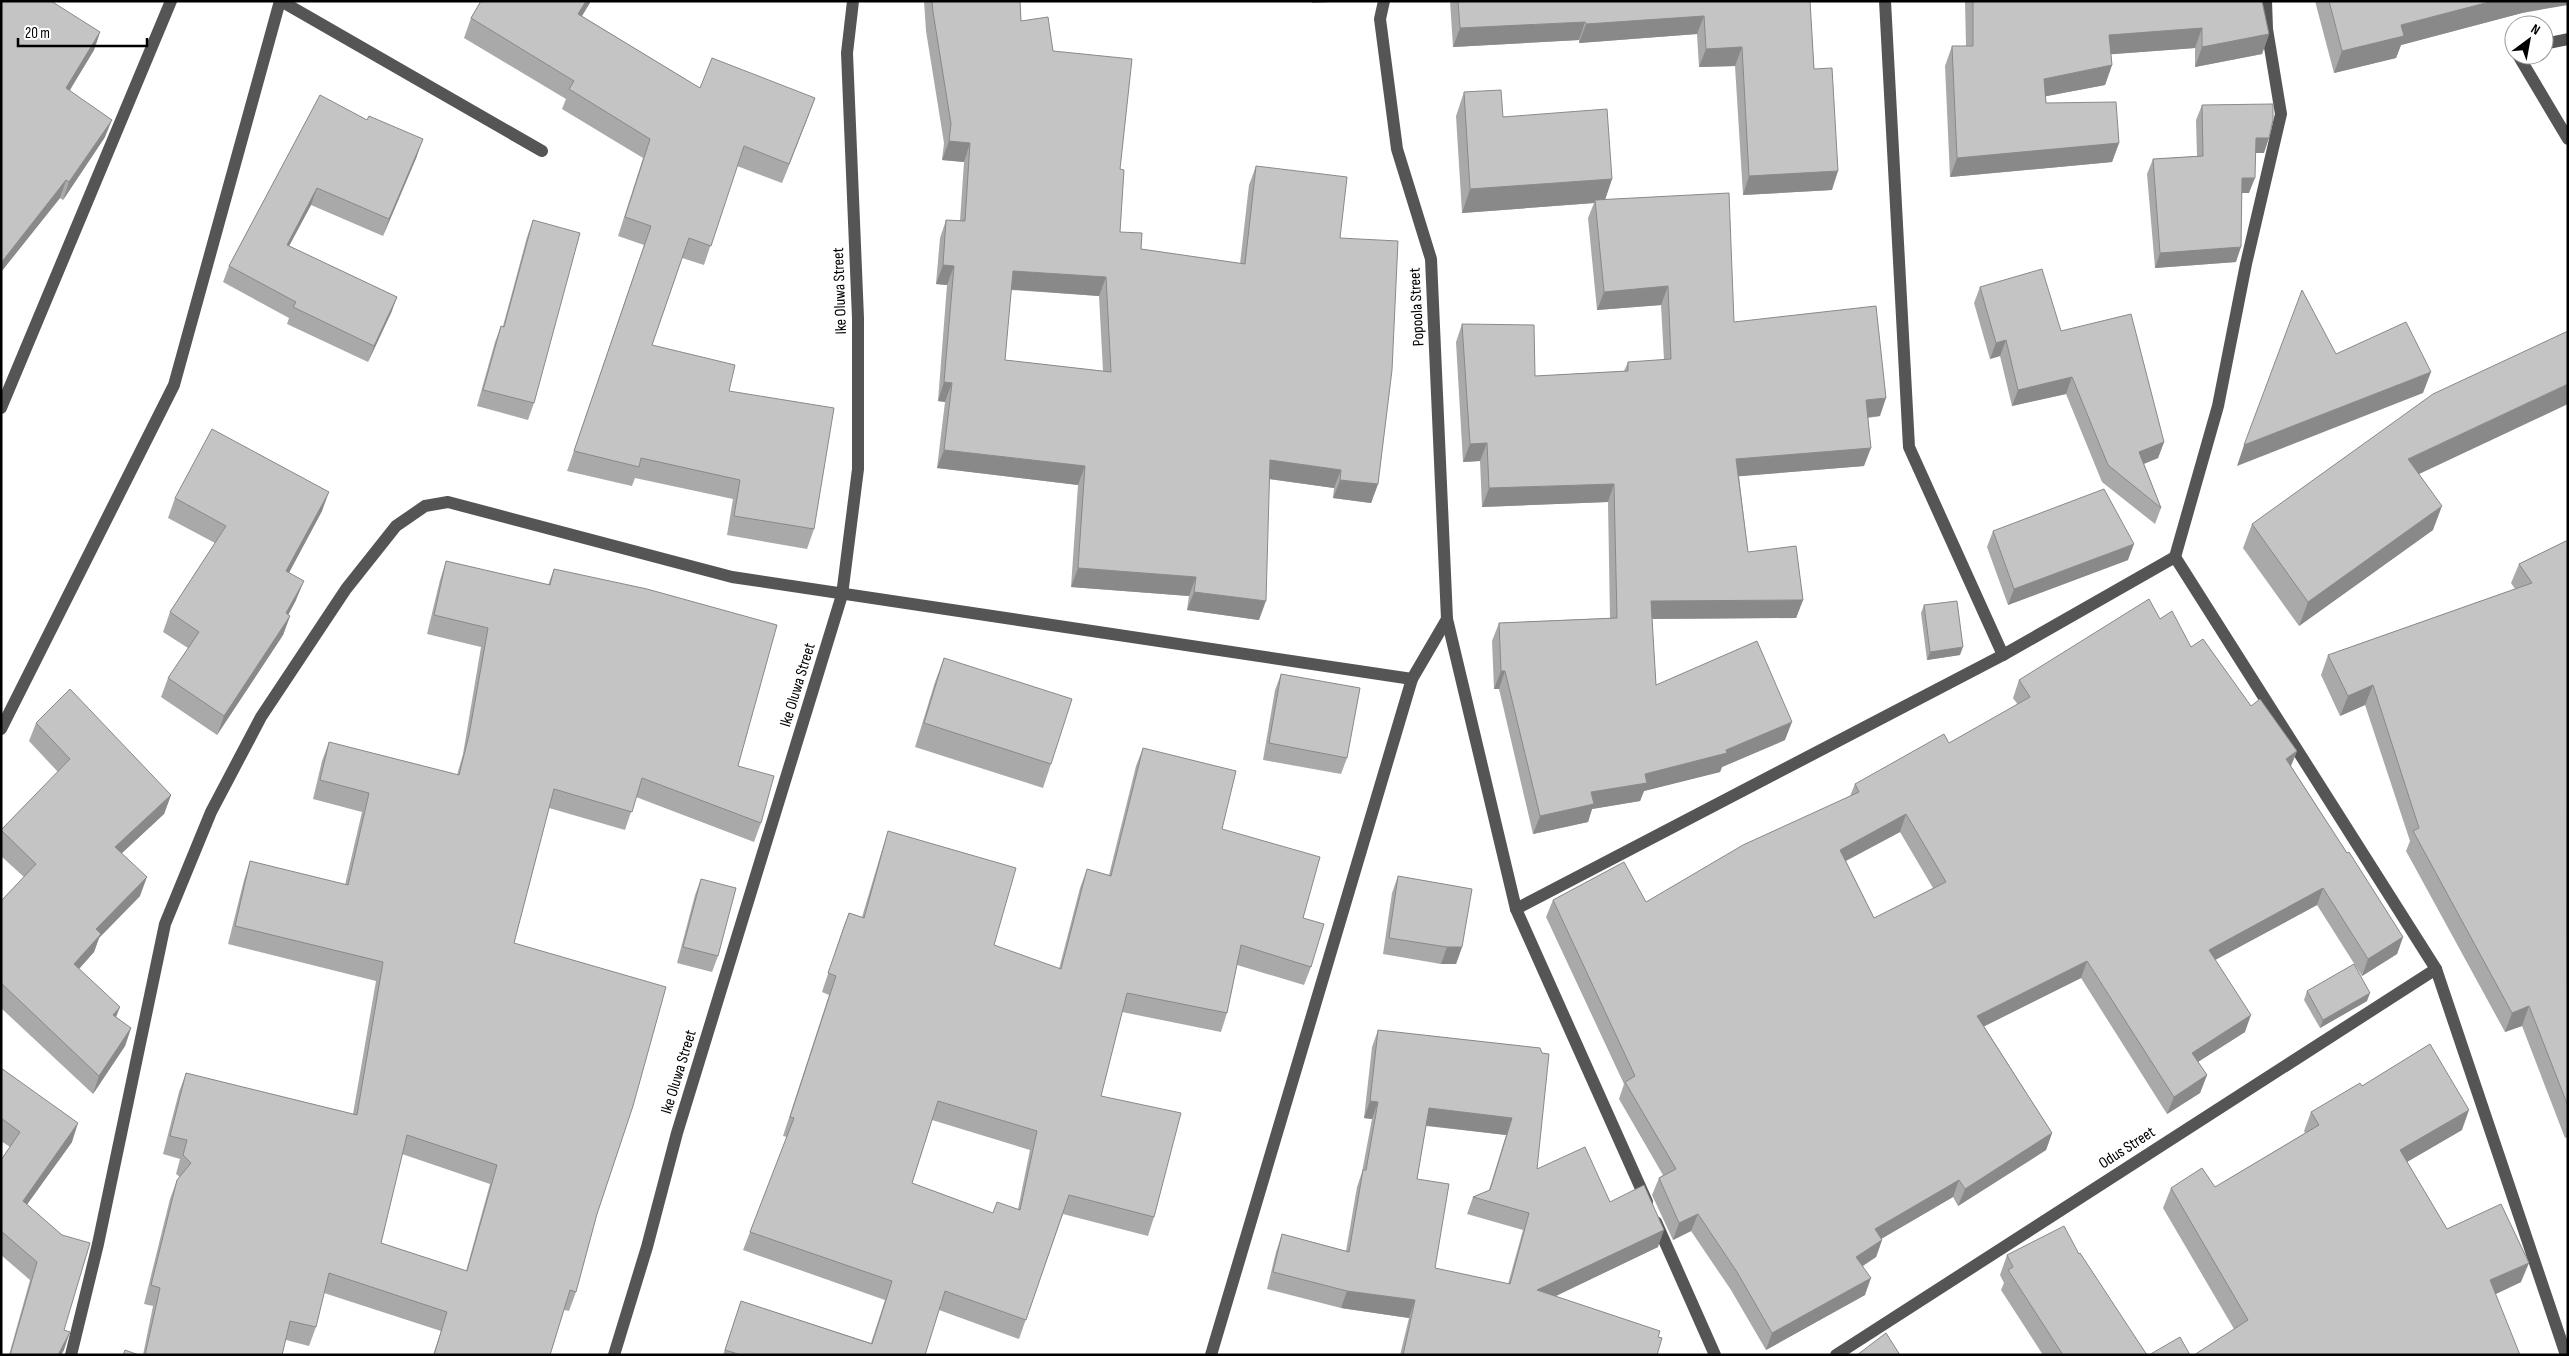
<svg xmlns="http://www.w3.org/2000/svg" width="2569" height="1356" font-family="'Sofia Sans Condensed',sans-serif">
<rect width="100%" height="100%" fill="#fff"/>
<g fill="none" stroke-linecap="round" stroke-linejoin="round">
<g stroke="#555" stroke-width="12">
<polyline points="281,1 542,151"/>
<polyline points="1384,1 1380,19 1397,149 1431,259 1447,619 1516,909 1647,1202"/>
<polyline points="1885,1 1909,447 2003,655"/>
<polyline points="2544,44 2568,39"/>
<polyline points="2518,55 2568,139"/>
<polyline points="1,408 171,1"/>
<polyline points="2175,557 2436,969 2566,1355"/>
<polyline points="1,729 174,385 280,1"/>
<polyline points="1516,909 2003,655 2175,557 2218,406 2246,264 2281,114 2267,29 2266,1"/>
<polyline points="1656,1222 1715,1355"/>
<polyline points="71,1355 98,1244 165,924 211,812 261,717 346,589 396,526 425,506 448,502 732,577 1412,679"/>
<polyline points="614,1355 647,1247 677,1133 842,595 858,469 858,318 847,53 853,1"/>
<polyline points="1211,1355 1412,679 1447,619"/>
<polyline points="1836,1355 2436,969"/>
</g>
</g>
<g fill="#a9a9a9" fill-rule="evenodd">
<polygon points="1,1 100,32 94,50 70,90 105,137 63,200 60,198 1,272"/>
<polygon points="481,1 591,1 582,16 700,88 815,98 782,183 737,166 704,265 682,258 652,345 729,391 814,529 807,549 727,535 733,499 635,478 632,486 567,471 644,245 618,236 643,158 562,109 566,99 464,38 471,18"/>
<path d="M924 1H1020L1021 21 1053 51 1120 169V232L1141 249 1240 264 1249 185 1256 166 1340 238 1378 484 1371 503 1333 498 1334 488 1269 479 1259 620 1187 610 1189 596 1071 587 1078 485 937 468 945 402 938 401 947 285 936 284 940 238 946 220 960 221 964 162 942 160 944 143 926 31ZM1011 290 1099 296 1103 371 1005 360Z"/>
<polygon points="1450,1 1810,1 1814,69 1832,190 1743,195 1735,66 1699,67 1697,34 1579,43 1579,40 1453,47"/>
<polygon points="1965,1 2262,1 2269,34 2262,54 2195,67 2195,48 2111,54 2112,65 2105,85 2046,96 2046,103 2119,143 2112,162 1950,177 1945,66 1952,46 1966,46"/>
<polygon points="2315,1 2568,1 2401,45 2396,58 2334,73"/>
<polygon points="1464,92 1503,117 1612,179 1605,199 1734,322 1880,416 1868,418 1864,466 1739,476 1748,552 1803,600 1796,618 1652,619 1656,685 1785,740 1722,767 1720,772 1644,791 1640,801 1592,809 1588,822 1533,834 1499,689 1494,689 1492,641 1499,623 1610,618 1608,502 1482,507 1480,461 1463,462 1456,342 1462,324 1535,376 1624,371 1628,362 1664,360 1661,305 1597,310 1588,218 1594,203 1462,213 1456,116"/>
<polygon points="320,95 417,156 383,236 311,205 289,246 397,297 391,313 368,362 287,324 289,318 223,282 229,266"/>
<polygon points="2202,105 2264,153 2255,153 2249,193 2242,193 2236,262 2155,268 2147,174 2153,159 2197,156 2196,120"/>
<polygon points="533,220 534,403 528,420 477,406 495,342 501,326 503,326 527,237"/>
<polygon points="1980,287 2061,331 2164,442 2158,458 2144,464 2161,508 2155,524 2102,482 2066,394 2012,406 2000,356 1990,359 1974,303"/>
<polygon points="2419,474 2433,530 2299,626 2243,548 2252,524"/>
<polygon points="175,498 322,511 289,573 296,600 288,615 290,616 283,635 217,735 161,697 168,678 188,648 163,632 170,612 215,543 168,518"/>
<polygon points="1993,531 2128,560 2008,605 1987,547"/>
<polygon points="2568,540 2568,1137 2565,1138 2522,1026 2505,1032 2406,851 2410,841 2365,705 2340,716 2321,675 2328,655 2515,589 2511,583 2519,564"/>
<path d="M446 561 548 585 554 569 738 766 761 823 754 842 636 797 625 830 549 808 514 943 597 1214 576 1292 569 1311 564 1310 550 1355H433L441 1331 324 1293 316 1327 309 1346 286 1340 282 1355H143L153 1306 144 1304 170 1199 177 1180 180 1177 176 1174 180 1159 163 1154 179 1092 186 1073 353 1114 376 981 228 944 244 880 250 861 345 885 362 812 313 799 322 761 329 742 457 775 463 754 481 647 427 634 440 580ZM402 1154 490 1184 466 1271 381 1243Z"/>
<polygon points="1924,605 1960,655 1927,660 1921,613"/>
<path d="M2160 619 2191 647 2251 706 2297 751 2291 766 2347 853 2403 937 2397 954 2362 976 2317 905 2215 960 2245 1032 2198 1062 2207 1075 2200 1093 2167 1114 2081 978 1984 1026 2052 1133 2046 1150 1958 1206 1953 1197 1881 1239 1882 1240 1876 1257 1863 1266 1865 1295 1766 1350 1731 1290 1691 1231 1673 1240 1652 1195 1659 1178 1663 1175 1619 1099 1624 1084 1546 917 1553 900 1646 902 1850 796 1855 784 1949 743 2018 705 2013 698 2019 680ZM1900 832 1933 888 1874 918 1846 861Z"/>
<polygon points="944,658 1051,764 1043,788 915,747 935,682"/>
<polygon points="1281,674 1347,758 1341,774 1263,760 1275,690"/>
<polygon points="36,723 171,795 164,814 122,853 140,896 99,938 94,952 79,969 116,1017 131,1028 125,1046 93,1094 1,1008 1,901 24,877 1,856 1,830 58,772 29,741"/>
<path d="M1143 748 1222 829 1303 918 1311 967 1304 985 1237 965 1227 1013 1221 1032 1122 1012 1101 1096 1154 1217 1148 1236 1063 1214 1019 1339 939 1310 925 1355H723L741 1301 871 1343 885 1300 743 1250 787 1137 783 1136 829 995 822 992 842 931 849 913 862 917 882 850 888 831 994 945 1059 969 1080 888 1087 869 1109 875 1136 766ZM932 1120 1030 1150 1018 1209 993 1213 912 1183Z"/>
<polygon points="1398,876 1462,947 1456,964 1441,964 1383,954 1392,893"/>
<polygon points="701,879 718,956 712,972 677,963 695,895"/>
<polygon points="2307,991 2367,1001 2320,1028 2304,1000"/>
<path d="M1378 1030 1540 1048 1537 1169 1610 1202 1658 1247 1555 1296 1658 1337 1657 1355H1400L1409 1318 1341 1308 1267 1289 1276 1252 1282 1234 1346 1251 1357 1187 1362 1172 1372 1119 1364 1118 1372 1047ZM1426 1126 1506 1135 1489 1190 1473 1197 1467 1214 1523 1230 1508 1284 1435 1268 1417 1179Z"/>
<polygon points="1,1068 72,1142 27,1204 64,1330 64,1350 61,1355 9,1355 30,1280 1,1255 1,1160 10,1147 1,1141"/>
<polygon points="2362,1086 2462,1130 2407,1162 2447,1229 2521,1282 2496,1294 2234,1329 2163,1208 2171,1188 2215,1187 2305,1133 2304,1131 2311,1112"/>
<polygon points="2079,1254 2147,1355 2043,1355 2001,1290 2004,1283 2000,1275 2007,1255"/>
</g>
<g fill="#898989">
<polygon points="586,1 591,1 571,34 578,14"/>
<polygon points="1313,1 1350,1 1312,3"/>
<polygon points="2493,1 2568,1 2568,5 2522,13 2401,45 2396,58 2334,73 2342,51 2401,25"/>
<polygon points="1704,16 1697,34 1579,43 1586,24"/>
<polygon points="1585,22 1579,40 1453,47 1460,28"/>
<polygon points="2202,28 2195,48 2102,55 2109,35"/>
<polygon points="100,32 94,50 60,106 66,88"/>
<polygon points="2269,34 2262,54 2195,67 2202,47"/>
<polygon points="1742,47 1735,66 1699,67 1706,49"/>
<polygon points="2112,65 2105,85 2037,98 2044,79"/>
<polygon points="815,98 808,117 782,183 789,164"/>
<polygon points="112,120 105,137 63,200 69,182"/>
<polygon points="2256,138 2269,138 2264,153 2250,153"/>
<polygon points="423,139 417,156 383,236 389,219"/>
<polygon points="949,141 970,143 964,162 942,160"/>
<polygon points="2119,143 2112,162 1950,177 1957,158"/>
<polygon points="1838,171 1832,190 1743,195 1749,176"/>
<polygon points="2242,178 2255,178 2249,193 2237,193"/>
<polygon points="1612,179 1604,203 1595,200 1594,203 1462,213 1470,189"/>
<polygon points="66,180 60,198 1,272 1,263"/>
<polygon points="317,188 311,205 281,261 287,245"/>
<polygon points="2241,247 2236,262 2155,268 2160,253"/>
<polygon points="943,265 954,266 947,285 936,284"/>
<polygon points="1013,271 1106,277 1099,296 1006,289"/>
<polygon points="1668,286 1661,305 1597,310 1604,292"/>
<polygon points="397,297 391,313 368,362 374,346"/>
<polygon points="2006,340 2000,356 1990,359 1996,343"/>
<polygon points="2431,372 2423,393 2237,466 2244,445"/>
<polygon points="2072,377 2066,394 2012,406 2018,390"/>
<polygon points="944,382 952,383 945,402 938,401"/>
<polygon points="2568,384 2568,404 2400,483 2408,459"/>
<polygon points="1886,398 1880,416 1860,418 1866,400"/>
<polygon points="2164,442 2158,458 2133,468 2139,452"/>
<polygon points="1487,443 1480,461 1463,462 1470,444"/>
<polygon points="1871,448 1864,466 1730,477 1736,459"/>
<polygon points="944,450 1085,466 1078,485 937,468"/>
<polygon points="1270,460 1341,470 1334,488 1263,478"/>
<polygon points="1340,480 1378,484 1371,503 1333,498"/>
<polygon points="1614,484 1608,502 1482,507 1489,488"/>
<polygon points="329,492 322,511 279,591 286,571"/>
<polygon points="2442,506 2433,530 2299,626 2308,602"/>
<polygon points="2134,544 2128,560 2008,605 2014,589"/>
<polygon points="1078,568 1196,577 1189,596 1071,587"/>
<polygon points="304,581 296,600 279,632 286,613"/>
<polygon points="1194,592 1266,601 1259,620 1187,610"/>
<polygon points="1803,600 1796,618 1645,619 1651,601"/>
<polygon points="290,616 283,635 217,735 224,716"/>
<polygon points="1963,647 1960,655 1927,660 1930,652"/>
<polygon points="1501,671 1505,671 1499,689 1494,689"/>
<polygon points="2373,685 2365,705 2340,716 2348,696"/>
<polygon points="1792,722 1785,740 1722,767 1720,772 1644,791 1640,801 1592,809 1588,822 1533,834 1540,816 1591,792 1645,774 1726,750"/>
<polygon points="2297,751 2290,768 2286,759"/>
<polygon points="171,795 164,814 109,865 115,847"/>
<polygon points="1906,814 1900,832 1834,867 1840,850"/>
<polygon points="147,877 140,896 99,938 94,952 67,982 74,964 96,929"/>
<polygon points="2323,888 2317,905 2202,967 2209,950"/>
<polygon points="2403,937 2397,954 2362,976 2368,959"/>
<polygon points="1447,947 1462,947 1456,964 1441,964"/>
<polygon points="2087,961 2081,978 1971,1033 1977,1016"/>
<polygon points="2370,993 2367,1001 2320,1028 2323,1020"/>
<polygon points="2529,1006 2522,1026 2505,1032 2512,1013"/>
<polygon points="120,1007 113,1025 113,1015"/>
<polygon points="2251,1015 2245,1032 2185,1070 2192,1053"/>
<polygon points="131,1028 125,1046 93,1094 99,1076"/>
<polygon points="2207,1075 2200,1093 2167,1114 2174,1097"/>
<polygon points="1370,1101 1378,1102 1372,1119 1364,1118"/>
<polygon points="1429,1108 1512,1118 1506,1135 1422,1125"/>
<polygon points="2469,1110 2462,1130 2393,1170 2400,1150"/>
<polygon points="78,1123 72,1142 16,1220 23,1201"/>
<polygon points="2052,1133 2046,1150 1958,1206 1965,1189"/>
<polygon points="1959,1180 1953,1197 1869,1246 1875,1229"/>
<polygon points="1698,1214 1691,1231 1673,1240 1679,1223"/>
<polygon points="1664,1230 1658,1247 1531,1308 1537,1290"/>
<polygon points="1882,1240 1876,1257 1850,1274 1856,1257"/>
<polygon points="2529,1263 2521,1282 2483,1300 2490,1280"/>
<polygon points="1871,1278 1865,1295 1766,1350 1772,1333"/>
<polygon points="1347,1291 1415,1300 1409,1318 1341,1308"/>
<polygon points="70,1332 64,1350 61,1355 58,1355"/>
</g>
<g fill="#c4c4c4" stroke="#898989" fill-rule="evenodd">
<polygon points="1,1 51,1 100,32 66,88 112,120 69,182 66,180 1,263"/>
<polygon points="481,1 586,1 578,14 700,88 712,58 815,98 789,164 744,146 711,246 689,238 652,345 735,365 729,391 834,408 814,529 734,516 740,480 641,458 639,467 574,451 651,226 625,217 650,139 569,89 574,81 471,18"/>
<path d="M932 1H1020L1021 21 1048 17 1053 51 1132 59 1120 169 1124 170 1120 232 1142 233 1141 249 1245 264 1256 166 1347 177 1340 238 1398 241 1392 370 1378 484 1340 480 1341 470 1270 460 1266 601 1194 592 1196 577 1078 568 1085 466 944 450 952 383 944 382 954 266 943 265 946 220 965 221 970 143 949 141 951 124 933 12ZM1013 271 1106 277 1111 372 1005 360Z"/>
<polygon points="1458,1 1810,1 1814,69 1832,68 1838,171 1749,176 1742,47 1706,49 1704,16 1586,24 1585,22 1460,28"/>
<polygon points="1973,1 2262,1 2269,34 2202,47 2202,28 2109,35 2112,65 2044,79 2046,103 2116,102 2119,143 1957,158 1952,46 1973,46"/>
<polygon points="2329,1 2493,1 2401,25 2404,36 2342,51"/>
<polygon points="1501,90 1503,117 1607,109 1612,179 1470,189 1464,92"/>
<polygon points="320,95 367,120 369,116 423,139 389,219 317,188 287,245 397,297 374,346 293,307 296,302 229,266"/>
<polygon points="2273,104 2273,120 2269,138 2256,138 2255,178 2242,178 2241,247 2160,253 2153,159 2203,156 2202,105"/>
<polygon points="1729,193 1734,322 1876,306 1886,398 1866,400 1871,448 1736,459 1748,552 1796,546 1803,600 1651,601 1656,685 1757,641 1792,722 1726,750 1727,753 1645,774 1647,783 1591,792 1594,804 1540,816 1505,671 1501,671 1499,623 1617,618 1614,484 1489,488 1487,443 1470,444 1462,324 1534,325 1535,376 1628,371 1628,362 1671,359 1668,286 1604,292 1595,200"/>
<polygon points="533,220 580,233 534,403 483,390 501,326 504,327"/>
<polygon points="2042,269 2061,331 2131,314 2164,442 2139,452 2161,508 2108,465 2072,377 2018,390 2006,340 1996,343 1980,287"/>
<polygon points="2302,290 2336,354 2406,322 2431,372 2244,445"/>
<polygon points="2568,331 2568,384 2408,459 2442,506 2308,602 2252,524 2433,394"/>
<polygon points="212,429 329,492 286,571 304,581 286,613 290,616 224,716 168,678 199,632 170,612 226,526 175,498"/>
<polygon points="2104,489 2134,544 2014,589 1993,531"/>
<polygon points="2568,540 2567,929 2568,1106 2529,1006 2512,1013 2413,831 2419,828 2373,685 2348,696 2328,655 2532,583 2519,564"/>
<path d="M446 561 550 585 554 569 647 589 777 625 738 766 774 776 761 823 642 778 632 812 554 789 514 943 666 987 633 1106 597 1214 576 1292 570 1290 550 1355H434L447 1312 329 1273 316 1327 290 1321 282 1355H145L160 1288 151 1285 177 1180 191 1163 183 1155 187 1140 170 1136 186 1073 357 1115 383 962 235 926 250 861 348 885 369 793 320 780 329 742 459 775 469 735 488 628 434 615ZM407 1135 497 1165 467 1271 381 1243Z"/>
<path d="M2149 599 2160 619 2172 611 2191 647 2203 639 2251 706 2260 699 2297 751 2286 759 2347 853 2349 852 2403 937 2368 959 2323 888 2209 950 2251 1015 2192 1053 2207 1075 2174 1097 2087 961 1977 1016 2052 1133 1965 1189 1959 1180 1875 1229 1882 1240 1856 1257 1871 1278 1772 1333 1737 1272 1698 1214 1679 1223 1659 1178 1676 1169 1625 1082 1635 1076 1553 900 1624 862 1646 902 1743 845 1859 792 1855 784 1944 734 1949 743 2030 697 2019 680ZM1906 814 1946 882 1874 918 1840 850Z"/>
<polygon points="1957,601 1963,647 1930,652 1924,605"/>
<polygon points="944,658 1072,699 1051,764 924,723"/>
<polygon points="1281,674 1360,688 1347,758 1269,743"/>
<polygon points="70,689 171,795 115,847 147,877 96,929 101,934 74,964 120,1007 113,1015 131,1028 99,1076 1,983 1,901 36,864 1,830 70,759 36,723"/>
<path d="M1143 748 1236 771 1222 829 1320 857 1303 918 1324 924 1311 967 1241 945 1227 1013 1127 993 1101 1096 1181 1113 1154 1217 1069 1195 1026 1320 945 1291 925 1355H737L738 1354 725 1350 741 1301 872 1344 892 1281 750 1232 794 1118 790 1117 836 976 828 973 849 913 864 918 888 831 1016 868 994 945 1061 969 1087 869 1111 876ZM938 1101 1037 1131 1020 1210 997 1202 993 1213 912 1183Z"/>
<polygon points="1398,876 1472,889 1462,947 1447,947 1389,938"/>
<polygon points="701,879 736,888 718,956 683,947"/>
<polygon points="2354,964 2370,993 2323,1020 2307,991"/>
<path d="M1378 1030 1540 1048 1542 1053 1549 1054 1537 1169 1585 1147 1610 1202 1644 1185 1664 1230 1537 1290 1660 1331 1658 1337 1662 1338 1657 1355H1403L1415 1300 1347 1291 1273 1272 1282 1234 1349 1252 1363 1170H1366L1378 1102 1370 1101ZM1429 1108 1512 1118 1490 1190 1473 1197 1529 1213 1510 1284 1435 1268 1449 1184 1417 1179Z"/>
<polygon points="2430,1044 2469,1110 2400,1150 2447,1229 2501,1204 2529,1263 2490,1280 2520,1355 2194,1355 2248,1320 2171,1188 2202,1168 2215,1187 2319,1125 2311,1112 2360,1083 2362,1086"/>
<polygon points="1,1068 78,1123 23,1201 62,1235 90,1243 64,1330 70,1332 58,1355 10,1355 37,1262 1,1231 1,1160 20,1132 1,1118"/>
<polygon points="2064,1226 2079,1254 2080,1253 2147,1355 2063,1355 2008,1270 2013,1267 2007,1255"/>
<polygon points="1886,1333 1900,1355 1857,1355"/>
<polygon points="2180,1337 2190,1355 2149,1355"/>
<polygon points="125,1350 139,1355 123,1355"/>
</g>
<g text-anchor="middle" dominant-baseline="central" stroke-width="5" stroke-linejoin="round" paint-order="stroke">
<g font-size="16" fill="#000" stroke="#fff">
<text transform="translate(840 291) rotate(-92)">Ike Oluwa Street</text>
<text transform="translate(1417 307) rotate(-93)">Popoola Street</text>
<text transform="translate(798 685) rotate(-73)">Ike Oluwa Street</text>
<text transform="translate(679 1072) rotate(-73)">Ike Oluwa Street</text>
<text transform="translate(2127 1148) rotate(-33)">Odus Street</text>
</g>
</g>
<rect width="2569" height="1356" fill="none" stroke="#000000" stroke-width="5"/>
<g transform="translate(2529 40) rotate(32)"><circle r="24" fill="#ffffff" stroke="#999999"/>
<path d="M0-4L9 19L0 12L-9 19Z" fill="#000000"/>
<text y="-8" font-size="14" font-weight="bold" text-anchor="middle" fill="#000000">N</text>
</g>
<path d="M18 38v8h129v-8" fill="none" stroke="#000000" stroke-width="2.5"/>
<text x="25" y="38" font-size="15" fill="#000000" stroke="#ffffff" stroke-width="4" paint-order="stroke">20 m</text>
</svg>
